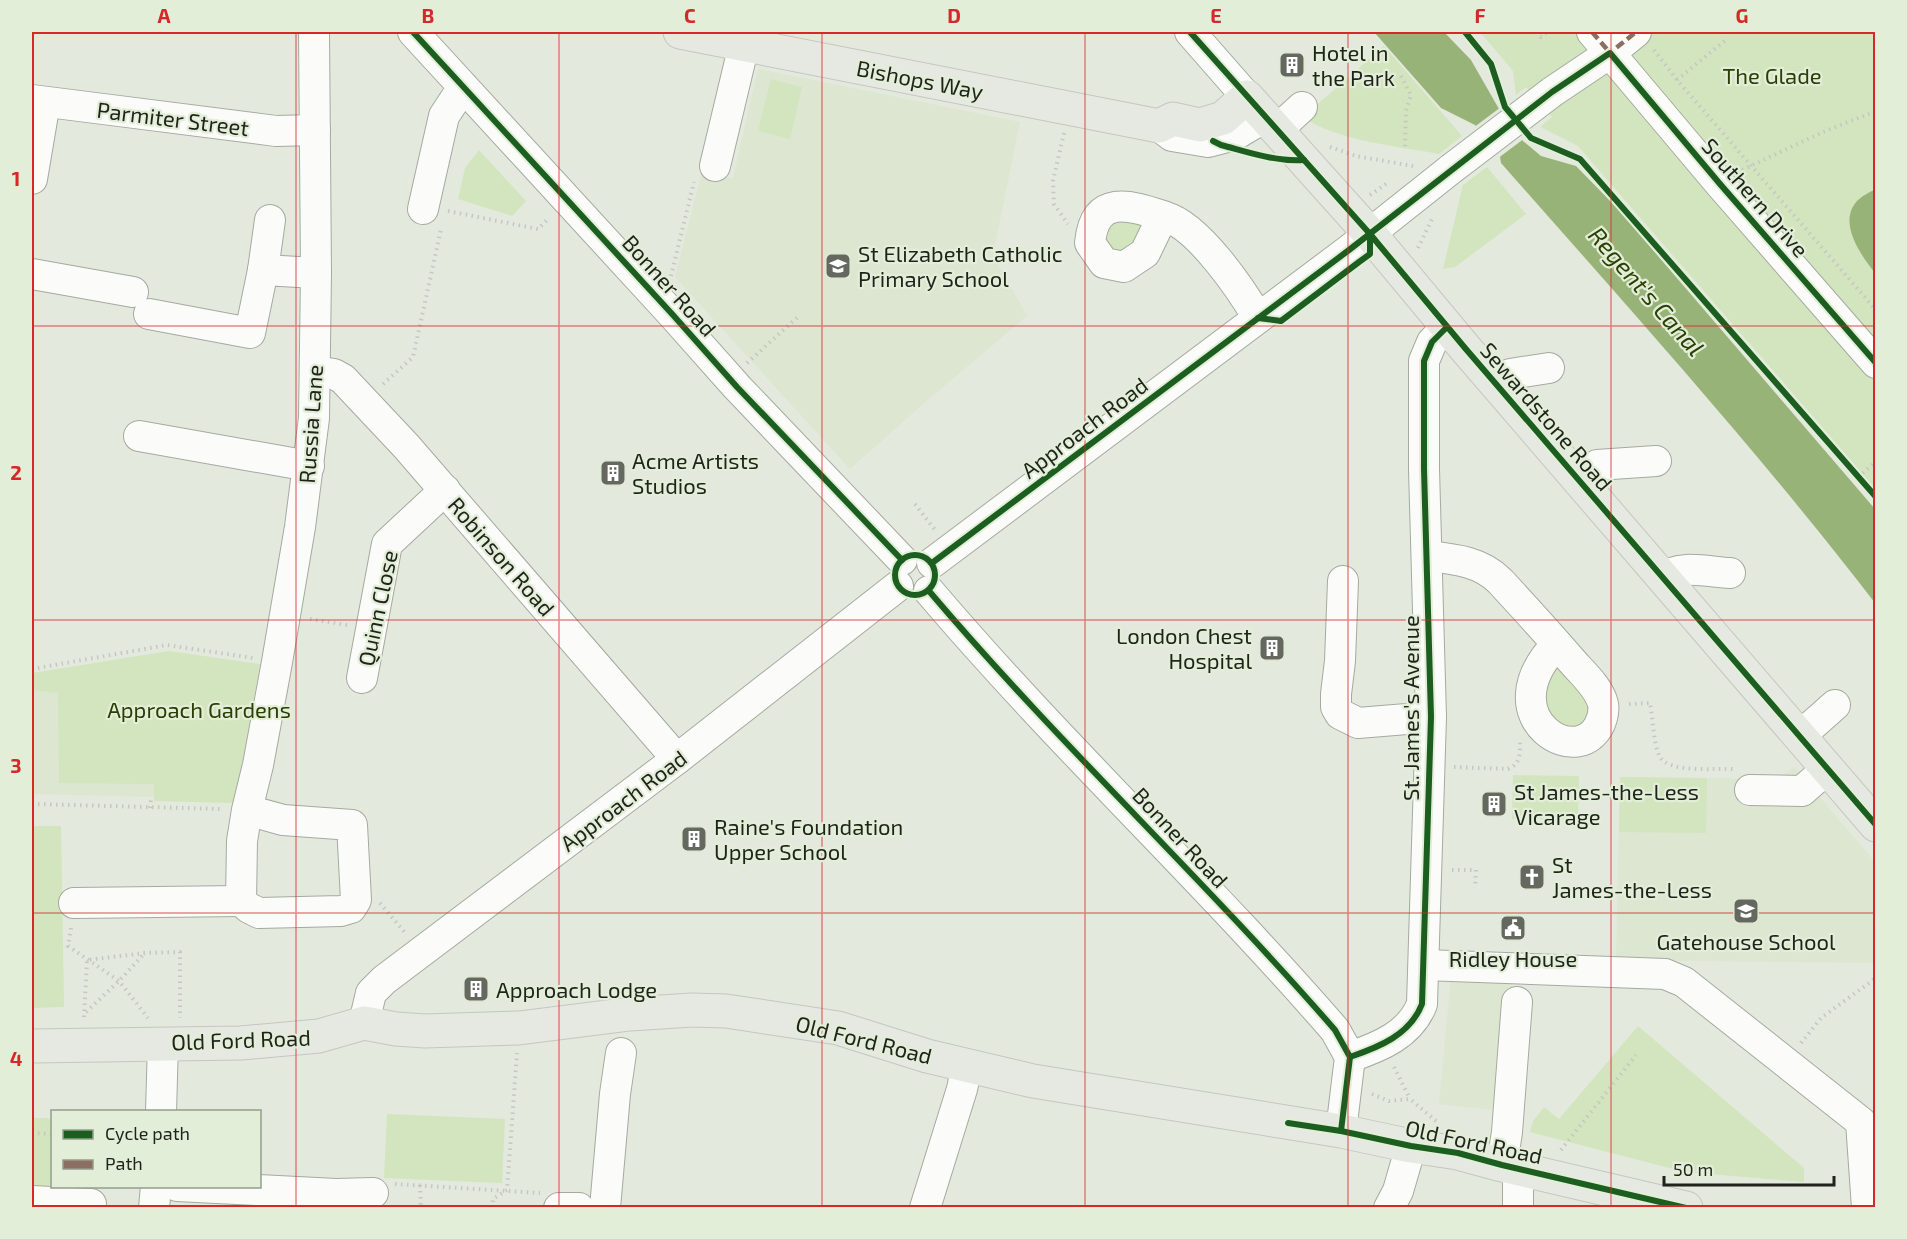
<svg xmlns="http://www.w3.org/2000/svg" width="1907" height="1239" font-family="'Exo 2',sans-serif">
<rect width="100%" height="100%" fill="#e3e9dd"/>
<g fill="#dce6d1">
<polygon points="758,69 1020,122 993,255 1027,316 923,404 850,469 675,277 702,171 733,178"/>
<polygon points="32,690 146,701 148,784 154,784 154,797 32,794"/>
<polygon points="1794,767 1875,862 1875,963 1616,960 1620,777 1777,779"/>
<polygon points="1452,966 1513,968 1503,1111 1439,1104"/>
</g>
<g fill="#d2e5be">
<polygon points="1480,32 1875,32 1875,488 1578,146 1542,128 1541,126 1552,117 1526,87 1516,95 1513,71"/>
<path d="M1384 46 1462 136 1439 154C1398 146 1337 141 1303 117Z"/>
<polygon points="771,79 802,87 790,139 758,131"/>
<polygon points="479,150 526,201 512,216 458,199 465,168"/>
<polygon points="1487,167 1526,214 1455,267 1443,269 1463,185"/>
<polygon points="1145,220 1142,239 1114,255 1100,235 1103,223"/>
<polygon points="169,651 260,664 239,784 233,803 154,801 154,784 59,783 58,693 32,690 32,673"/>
<polygon points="1557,661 1593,701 1590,722 1563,732 1543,701 1552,668"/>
<polygon points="1513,775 1579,776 1578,819 1512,819"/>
<polygon points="1620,777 1707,778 1706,833 1619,832"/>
<polygon points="32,826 61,826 64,1007 32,1008"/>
<polygon points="1638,1026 1804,1168 1804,1182 1685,1172 1530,1132 1533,1121 1544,1107 1559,1119"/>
<polygon points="387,1114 505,1119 502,1183 384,1178"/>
<polygon points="32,1118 48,1118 52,1122 52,1182 45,1190 32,1193"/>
</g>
<g fill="#98b377">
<path d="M1374 32H1444L1471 60 1499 109 1523 141 1541 156 1576 166 1616 207 1875 509V603C1758 451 1628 307 1501 163L1500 157 1475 125 1441 108Z"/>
<path d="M1875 190H1876L1875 273C1854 247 1830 207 1875 190Z"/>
</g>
<polygon fill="#e3e9dd" points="1501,107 1525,138 1497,159 1473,128"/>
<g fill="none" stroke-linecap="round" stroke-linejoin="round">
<g stroke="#a5aaa0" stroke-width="32">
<g id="minor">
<polyline points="413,32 673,315 737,387 902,560"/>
<polyline points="1190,32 1247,97"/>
<polyline points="1592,32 1720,184 1876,363"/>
<polyline points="1552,92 1610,53 1636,32"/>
<polyline points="32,100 276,131 315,130"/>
<polyline points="1159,126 1172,136 1208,142 1235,135 1265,117"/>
<polyline points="1277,130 1302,107"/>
<polyline points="715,166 747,32"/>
<polyline points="32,179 45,102"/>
<polyline points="423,209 444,116 463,87"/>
<path d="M1166 217C1132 206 1095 192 1090 243L1104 263 1124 267 1145 253 1157 228 1166 217C1199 227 1241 289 1258 318"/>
<polyline points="263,270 270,220"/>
<polyline points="32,274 133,292"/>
<polyline points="149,314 250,333 263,270 316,273"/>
<polyline points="315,371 334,374 343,379 406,446 677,759"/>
<polyline points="1496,385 1510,374 1549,368"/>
<polyline points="139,436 309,466"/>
<polyline points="1578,479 1597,465 1656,461"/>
<path d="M1427 556C1454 559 1480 561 1500 581 1524 607 1548 633 1571 660 1581 672 1599 687 1603 704 1604 707 1603 715 1602 718 1585 776 1484 719 1557 644"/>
<polyline points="932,563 1349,250 1451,169"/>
<path d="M1663 578C1679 564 1709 572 1730 573"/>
<polyline points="1343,581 1340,661 1336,694 1336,707 1340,714 1358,723 1431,717"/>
<path d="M929 591C1058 743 1204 879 1335 1030L1350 1057 1341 1131"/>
<polyline points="362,678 387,544 445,490"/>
<polyline points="1800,736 1835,705"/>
<polyline points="1750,790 1802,791 1828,768"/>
<polyline points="247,810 283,820 352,825 356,900 351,908 341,911 259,913 249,908 241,901 242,841 247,810 258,765 277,662 300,527 314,418 316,273 314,32"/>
<polyline points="74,903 241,901"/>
<polyline points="1424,965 1665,974 1684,982 1861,1122 1867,1208"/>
<polyline points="364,1023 371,993 384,980 677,759 898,586"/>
<path d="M1350 1057C1379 1047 1410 1035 1422 1004L1431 717 1424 469V361L1432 342 1447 327"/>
<polyline points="161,1112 163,1043"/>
<polyline points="1502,1165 1507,1132 1517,1002"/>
<polyline points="1518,1169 1518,1208"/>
<polyline points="177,1186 336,1194 373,1193"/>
<polyline points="32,1201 91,1204 90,1208"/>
<polyline points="154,1208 156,1186"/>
<polyline points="559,1208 579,1208"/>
<polyline points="605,1208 615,1094 621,1053"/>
<polyline points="925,1208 962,1089 967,1066"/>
<polyline points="1389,1208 1398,1191 1411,1146"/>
</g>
</g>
<g stroke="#c4c7c1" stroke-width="35">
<g id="major">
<polyline points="680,32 1159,126 1173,119 1200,125 1223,118 1247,97 1370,234 1465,348 1876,825"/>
<polyline points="32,1046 241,1043 319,1036 364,1023 396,1029 425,1031 519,1028 630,1014 692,1010 726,1011 838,1028 927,1056 1033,1081 1341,1131 1411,1146 1458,1153 1502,1165 1686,1208"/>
</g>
</g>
<g stroke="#c5c8c2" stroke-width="4" stroke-dasharray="1.5 4.5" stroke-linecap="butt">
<polyline points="1465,32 1491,64 1502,97"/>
<polyline points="1536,32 1541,37 1547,32"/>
<polyline points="1654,50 1677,80 1876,310"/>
<polyline points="1401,76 1411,95 1406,111 1405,147"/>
<polyline points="1677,80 1728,38"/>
<polyline points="1064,133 1053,181 1054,204 1068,224"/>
<polyline points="1533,139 1580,159 1876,497"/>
<polyline points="1330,147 1356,156 1413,166"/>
<polyline points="1742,170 1823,132 1876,111"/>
<polyline points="1370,195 1389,182"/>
<polyline points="448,211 538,229 549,218"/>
<polyline points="1418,248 1433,217"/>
<polyline points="671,276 694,182"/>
<polyline points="747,363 800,315"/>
<polyline points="383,384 413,357 441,229"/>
<polyline points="1858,477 1876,462"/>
<polyline points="915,504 935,530"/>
<polyline points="310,619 347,625"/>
<polyline points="32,669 167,645 253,658"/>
<path d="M1629 704 1650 703C1653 718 1653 741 1659 755 1666 774 1717 768 1734 769"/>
<path d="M1454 767 1508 769C1521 764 1520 753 1520 740"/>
<polyline points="32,804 222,809"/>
<polyline points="150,808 151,799 154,799"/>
<polyline points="1452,870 1476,870 1475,888"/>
<polyline points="380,903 406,934"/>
<polyline points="71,928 68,946 119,981 148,1018"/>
<polyline points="86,1012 119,981 144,954"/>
<polyline points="84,1017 87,960 145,953 180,952 180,1018"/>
<polyline points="1801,1043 1821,1018 1876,978"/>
<polyline points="1394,1067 1410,1099"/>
<polyline points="1372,1094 1389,1101 1410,1099 1436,1121"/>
<polyline points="32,1133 52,1134"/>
<polyline points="1561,1150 1636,1055"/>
<polyline points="395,1184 540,1193"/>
<polyline points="420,1185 421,1208"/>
<polyline points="492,1208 493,1199 507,1190 517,1053"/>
</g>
<use href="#minor" stroke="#fbfcfa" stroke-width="30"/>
<use href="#major" stroke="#e6e9e1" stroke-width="33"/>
<g stroke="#a5aaa0" stroke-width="32" stroke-linecap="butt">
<polyline id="minor-bridge" points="1451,169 1552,92"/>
</g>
<use href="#minor-bridge" stroke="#fbfcfa" stroke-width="30"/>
<g stroke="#8d6e63" stroke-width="4.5" stroke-dasharray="9 4.5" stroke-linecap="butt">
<polyline points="1592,32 1612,55"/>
<polyline points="1606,56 1636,32"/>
</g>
<g stroke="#e3eed8" stroke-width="10">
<g id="cycleway">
<polyline points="413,32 673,315 737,387 902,560"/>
<polyline points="1190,32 1370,234 1465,348 1876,825"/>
<polyline points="1465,32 1491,64 1505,107 1531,138 1580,159 1876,497"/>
<path d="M1213 141 1221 145C1248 152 1276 162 1304 160"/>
<polyline points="1258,318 1281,321 1359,262 1370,254 1370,234"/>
<circle cx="915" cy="575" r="20"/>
<polyline points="932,563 1349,250 1552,92 1610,53 1720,184 1876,363"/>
<path d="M929 591C1058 743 1204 879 1335 1030L1350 1057 1341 1131"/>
<path d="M1350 1057C1379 1047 1410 1035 1422 1004L1431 717 1424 469V361L1432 342 1447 327"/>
<polyline points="1288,1123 1341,1131 1411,1146 1458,1153 1502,1165 1686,1208"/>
</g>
</g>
<use href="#cycleway" stroke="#1b5e20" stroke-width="6"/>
</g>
<path fill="none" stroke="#d62828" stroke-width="1.5" stroke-opacity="0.55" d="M296 32V1208M559 32V1208M822 32V1208M1085 32V1208M1348 32V1208M1611 32V1208M32 326H1876M32 620H1876M32 913H1876"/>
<defs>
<g id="building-square" transform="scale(1.35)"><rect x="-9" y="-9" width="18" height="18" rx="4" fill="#64685f" stroke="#e3eed8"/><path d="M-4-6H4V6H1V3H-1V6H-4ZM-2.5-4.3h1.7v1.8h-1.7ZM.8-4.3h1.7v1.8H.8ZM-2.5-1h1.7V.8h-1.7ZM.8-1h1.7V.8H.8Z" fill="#fff"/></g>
<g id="school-square" transform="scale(1.35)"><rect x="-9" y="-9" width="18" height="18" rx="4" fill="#64685f" stroke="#e3eed8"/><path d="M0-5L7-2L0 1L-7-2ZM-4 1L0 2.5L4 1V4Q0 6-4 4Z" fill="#fff"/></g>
<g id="church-square" transform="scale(1.35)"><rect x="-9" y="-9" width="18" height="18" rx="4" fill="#64685f" stroke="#e3eed8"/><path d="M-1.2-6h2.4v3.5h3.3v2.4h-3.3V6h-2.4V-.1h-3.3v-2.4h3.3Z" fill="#fff"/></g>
<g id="civic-square" transform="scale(1.35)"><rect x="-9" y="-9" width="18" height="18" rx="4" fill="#64685f" stroke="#e3eed8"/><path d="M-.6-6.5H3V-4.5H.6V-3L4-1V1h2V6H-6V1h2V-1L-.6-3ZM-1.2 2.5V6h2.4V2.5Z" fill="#fff"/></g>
</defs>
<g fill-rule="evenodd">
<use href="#building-square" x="1292" y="65"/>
<use href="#school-square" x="838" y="266"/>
<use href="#building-square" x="613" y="473"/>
<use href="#building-square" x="1272" y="648"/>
<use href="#building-square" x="1494" y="804"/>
<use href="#building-square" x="694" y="839"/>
<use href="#church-square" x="1532" y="877"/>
<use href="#school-square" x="1746" y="911"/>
<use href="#civic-square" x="1513" y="928"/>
<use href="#building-square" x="476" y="989"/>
</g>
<g text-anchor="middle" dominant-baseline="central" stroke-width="4.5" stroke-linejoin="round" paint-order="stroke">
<g font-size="22" fill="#1f231b" stroke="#e3eed8" text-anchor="start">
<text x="1312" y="52">Hotel in<tspan x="1312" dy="25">the Park</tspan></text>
<text x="858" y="253">St Elizabeth Catholic<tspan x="858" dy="25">Primary School</tspan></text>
<text x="632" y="460">Acme Artists<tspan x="632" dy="25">Studios</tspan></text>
<text x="1252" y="635" text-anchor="end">London Chest<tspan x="1252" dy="25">Hospital</tspan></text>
<text x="1514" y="791">St James-the-Less<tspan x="1514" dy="25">Vicarage</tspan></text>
<text x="714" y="826">Raine's Foundation<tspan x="714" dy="25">Upper School</tspan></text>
<text x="1552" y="864">St<tspan x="1552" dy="25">James-the-Less</tspan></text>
<text x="1746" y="941" text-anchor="middle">Gatehouse School</text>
<text x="1513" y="958" text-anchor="middle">Ridley House</text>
<text x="496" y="989">Approach Lodge</text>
</g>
<g font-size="22" fill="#2a4003" stroke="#e3eed8">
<text x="1772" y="75">The Glade</text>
<text x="199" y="709">Approach Gardens</text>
</g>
<g font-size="22" fill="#1f231b" stroke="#e3eed8">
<text transform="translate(920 79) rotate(11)">Bishops Way</text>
<text transform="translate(173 118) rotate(7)">Parmiter Street</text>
<text transform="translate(1756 197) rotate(49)">Southern Drive</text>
<text transform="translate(670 285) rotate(48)">Bonner Road</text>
<text transform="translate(1547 416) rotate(49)">Sewardstone Road</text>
<text transform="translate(310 424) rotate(-86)">Russia Lane</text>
<text transform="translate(1084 427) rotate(-37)">Approach Road</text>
<text transform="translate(502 556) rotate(49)">Robinson Road</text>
<text transform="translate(377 608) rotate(-78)">Quinn Close</text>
<text transform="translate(1410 708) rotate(-90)">St. James's Avenue</text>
<text transform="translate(623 800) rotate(-37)">Approach Road</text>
<text transform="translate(1181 837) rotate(47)">Bonner Road</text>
<text transform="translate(241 1039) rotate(-2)">Old Ford Road</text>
<text transform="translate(864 1039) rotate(14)">Old Ford Road</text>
<text transform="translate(1474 1141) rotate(12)">Old Ford Road</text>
</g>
<g font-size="24" font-style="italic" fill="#2b4104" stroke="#e3eed8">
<text transform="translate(1647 291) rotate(49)">Regent's Canal</text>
</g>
</g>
<rect width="1907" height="1239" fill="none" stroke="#e3eed8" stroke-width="66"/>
<rect x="51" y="1110" width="210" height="78" fill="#e3eed8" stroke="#959d8c" stroke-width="1.5"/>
<rect x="63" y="1130" width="30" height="9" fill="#1b5e20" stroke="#959d8c" stroke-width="1.5"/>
<text x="105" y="1140" font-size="18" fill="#1f231b">Cycle path</text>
<rect x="63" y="1160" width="30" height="9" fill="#8d6e63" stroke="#959d8c" stroke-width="1.5"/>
<text x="105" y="1170" font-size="18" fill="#1f231b">Path</text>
<path d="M1664 1176v9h170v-9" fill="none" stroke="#1f231b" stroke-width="3"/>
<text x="1673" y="1176" font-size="18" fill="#1f231b" stroke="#e3eed8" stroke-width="4.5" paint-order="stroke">50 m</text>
<rect x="33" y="33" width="1841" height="1173" fill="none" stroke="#d62828" stroke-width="2"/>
<g font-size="20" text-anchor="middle" font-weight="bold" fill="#d62828">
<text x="164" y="23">A</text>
<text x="428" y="23">B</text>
<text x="690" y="23">C</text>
<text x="954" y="23">D</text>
<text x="1216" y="23">E</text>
<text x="1480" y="23">F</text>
<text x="1742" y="23">G</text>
<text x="16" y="186">1</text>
<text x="16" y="480">2</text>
<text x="16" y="773">3</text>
<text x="16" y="1066">4</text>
</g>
</svg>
